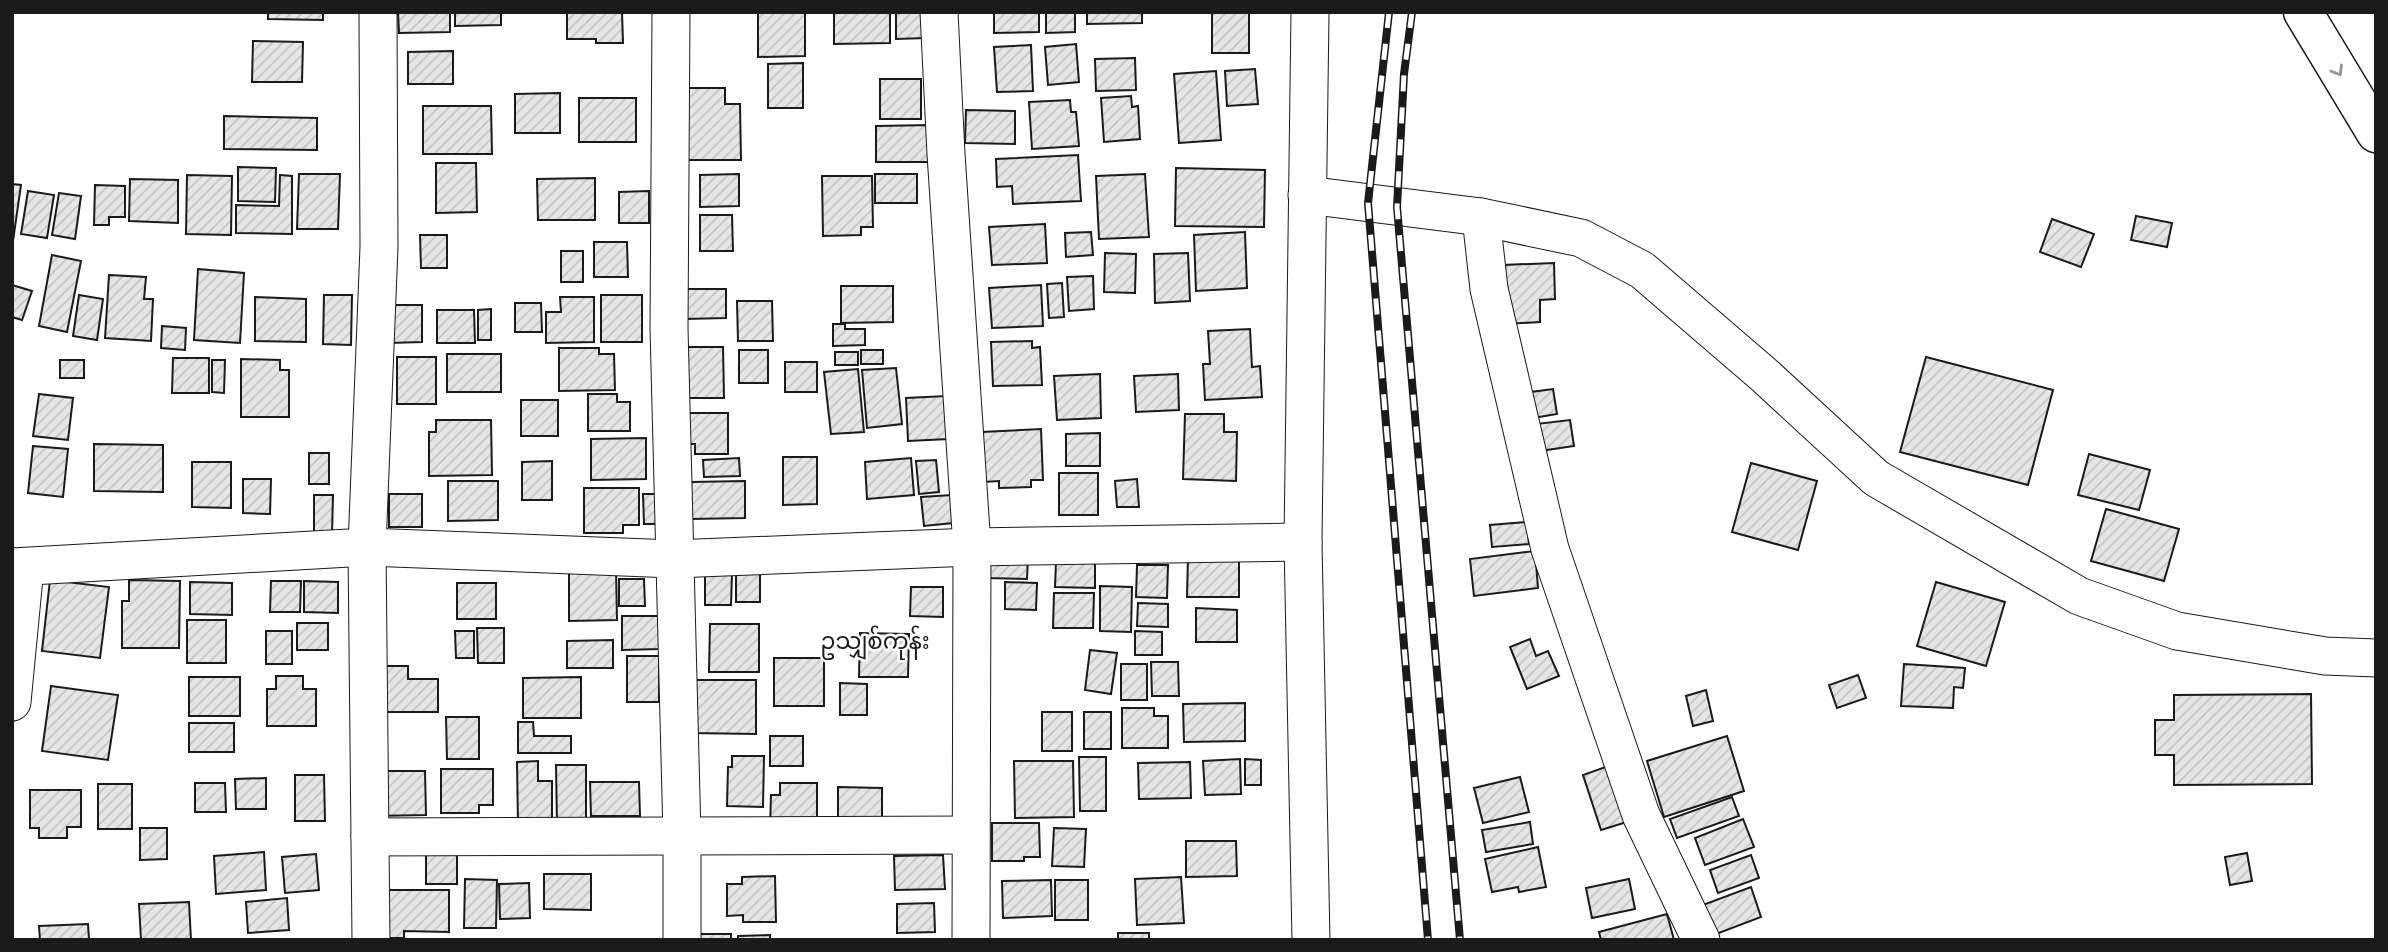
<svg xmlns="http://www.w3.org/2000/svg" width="2388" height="952" font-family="Lora,'Noto Sans Myanmar',serif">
<defs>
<pattern id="building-hatch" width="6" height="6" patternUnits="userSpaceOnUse" patternTransform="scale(1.75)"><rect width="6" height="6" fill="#e6e6e6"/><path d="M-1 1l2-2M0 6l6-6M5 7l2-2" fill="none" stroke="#c5c5c5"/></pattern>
</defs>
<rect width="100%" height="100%" fill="#fff"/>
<g fill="url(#building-hatch)" stroke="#1a1a1a" stroke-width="2">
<polygon points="268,12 323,12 323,20 268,19"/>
<polygon points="398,12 450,12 450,32 399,33"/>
<polygon points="455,12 501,12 501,25 455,26"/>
<polygon points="567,12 622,12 623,43 596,43 596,39 567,39"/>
<polygon points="758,12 805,12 805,56 758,57"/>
<polygon points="834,12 890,12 890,43 834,44"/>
<polygon points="896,12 926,12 926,38 896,39"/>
<polygon points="994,12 1039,12 1039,32 994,33"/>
<polygon points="1046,12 1075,12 1075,32 1046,33"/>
<polygon points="1087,12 1142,12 1142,23 1087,24"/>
<rect x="1212" y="12" width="37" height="41"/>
<polygon points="253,41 303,42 302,82 252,82"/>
<polygon points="1076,44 1079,82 1048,85 1045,47"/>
<polygon points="1031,45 1033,91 997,92 994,47"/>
<polygon points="453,51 453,84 408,84 408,52"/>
<polygon points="1135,58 1136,90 1096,91 1095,59"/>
<polygon points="803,63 803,108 768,108 768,64"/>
<polygon points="1255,69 1258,104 1227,106 1225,71"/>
<polygon points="1216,71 1221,140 1179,143 1174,74"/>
<rect x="880" y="79" width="41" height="40"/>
<polygon points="686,88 725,88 725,104 740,104 741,160 686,160"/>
<polygon points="560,93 560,133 515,133 515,94"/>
<polygon points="1131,96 1132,107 1138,106 1140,139 1104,142 1101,98"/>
<rect x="579" y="98" width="57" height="44"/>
<polygon points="1070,100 1071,112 1076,112 1079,146 1032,149 1029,102"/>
<polygon points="423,106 491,106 492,154 423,154"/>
<polygon points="966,110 1015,111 1015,144 965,143"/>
<polygon points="224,116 317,118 317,150 224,149"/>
<polygon points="932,125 932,162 876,162 876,126"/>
<polygon points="1078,155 1081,201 1013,204 1012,186 997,187 996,159"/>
<polygon points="436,163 476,163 477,212 436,213"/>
<polygon points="238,167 276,168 275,202 238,201"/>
<polygon points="1176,168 1265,170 1264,227 1175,226"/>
<polygon points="299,174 340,174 338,229 297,229"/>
<polygon points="739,174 739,206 700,207 700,175"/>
<rect x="875" y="174" width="42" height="29"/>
<polygon points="1145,174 1149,237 1099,239 1096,176"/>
<polygon points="187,175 232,176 231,235 186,234"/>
<polygon points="280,175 292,176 292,234 236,233 236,205 279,206"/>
<polygon points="822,176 872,176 873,227 861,227 861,235 823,236"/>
<polygon points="595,178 595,220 538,220 537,179"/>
<polygon points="130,179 178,180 178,223 129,221"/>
<polygon points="12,184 21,185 13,241 12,241"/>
<polygon points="95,185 125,186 125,217 109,217 109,225 94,225"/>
<polygon points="28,191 54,195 47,238 21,234"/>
<polygon points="649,191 649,223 619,223 619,192"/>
<polygon points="59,193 81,196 75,239 52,235"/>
<polygon points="700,215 732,215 733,251 700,251"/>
<polygon points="2136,216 2172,223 2167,247 2131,240"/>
<polygon points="2052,219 2094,234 2081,267 2040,252"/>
<polygon points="1045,224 1047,263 992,265 989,227"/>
<polygon points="1091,232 1093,255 1066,257 1065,233"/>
<polygon points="1245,232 1247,288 1196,291 1194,235"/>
<polygon points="420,235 447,235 447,268 421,268"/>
<polygon points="594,242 627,242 628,277 594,277"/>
<rect x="561" y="251" width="22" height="31"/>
<polygon points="1105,253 1136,254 1135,293 1104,292"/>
<polygon points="1188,253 1190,301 1155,303 1154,254"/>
<polygon points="52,255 81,261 67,332 39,326"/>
<polygon points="1554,263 1555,299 1540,300 1540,322 1504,324 1502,265"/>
<polygon points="198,269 244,273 240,343 194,340"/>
<polygon points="109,275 146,277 144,299 153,299 151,341 105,338"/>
<polygon points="1093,276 1094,309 1069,311 1067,277"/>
<polygon points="1062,283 1064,317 1049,318 1047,284"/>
<polygon points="12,285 32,291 22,320 12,317"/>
<polygon points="1041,285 1043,326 992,328 989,288"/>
<polygon points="841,286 893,286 893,322 841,323"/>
<polygon points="685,289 726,289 726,318 685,319"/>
<polygon points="79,295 103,299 97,340 73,336"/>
<polygon points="324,295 352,295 351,345 323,344"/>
<rect x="601" y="295" width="41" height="47"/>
<polygon points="255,297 306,299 306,342 255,341"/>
<polygon points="560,297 594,297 594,342 546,343 546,312 561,312"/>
<polygon points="737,301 772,301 773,341 738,341"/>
<polygon points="515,303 541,303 542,332 515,332"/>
<polygon points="387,305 422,305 422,342 388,343"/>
<polygon points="491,309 491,340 478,340 478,310"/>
<polygon points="437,310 474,310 475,343 437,343"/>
<polygon points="833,324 845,324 845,329 865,329 865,345 833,346"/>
<polygon points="162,326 186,328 185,350 161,348"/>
<polygon points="1250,329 1252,367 1260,366 1262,397 1205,400 1203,364 1210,364 1208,331"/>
<polygon points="1032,341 1032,348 1040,347 1042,385 993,386 991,342"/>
<polygon points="682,347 723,347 724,398 683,398"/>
<polygon points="559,348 599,348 599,354 614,354 615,390 559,391"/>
<rect x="739" y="350" width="29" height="33"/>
<rect x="861" y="350" width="22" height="14"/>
<rect x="835" y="352" width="23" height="13"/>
<rect x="447" y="354" width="54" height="38"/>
<rect x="397" y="357" width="39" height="47"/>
<polygon points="1926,357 2053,390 2028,485 1900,452"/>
<polygon points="173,358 209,358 209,393 172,393"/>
<polygon points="241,359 280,360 280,370 289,370 289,417 241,417"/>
<rect x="60" y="360" width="24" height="18"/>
<polygon points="212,360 225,360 224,393 212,392"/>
<rect x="785" y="362" width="32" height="30"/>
<polygon points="896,368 902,424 867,428 862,370"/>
<polygon points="858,369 864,432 831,434 824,372"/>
<polygon points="1100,374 1101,418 1057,420 1054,376"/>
<polygon points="1178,374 1179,410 1136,412 1134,376"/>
<polygon points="1553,389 1557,414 1527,419 1523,393"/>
<polygon points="39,394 73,398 68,440 33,436"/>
<polygon points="588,394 617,394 617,402 630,402 630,431 588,431"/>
<polygon points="947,396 949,439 908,441 906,398"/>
<rect x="521" y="400" width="37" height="36"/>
<polygon points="686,413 728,413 728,454 695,454 695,444 687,444"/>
<polygon points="1185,414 1224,414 1224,432 1237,432 1236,481 1183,479"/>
<polygon points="436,420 491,420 492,475 429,476 429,432 436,432"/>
<polygon points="1570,420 1574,446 1540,451 1536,424"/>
<polygon points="1041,429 1043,480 1031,480 1031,487 999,488 999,481 984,482 982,432"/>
<polygon points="1100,433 1100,466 1066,466 1066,434"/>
<polygon points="646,438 646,479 591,480 591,439"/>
<polygon points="94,444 163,445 163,492 94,491"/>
<polygon points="33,446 68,449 63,497 28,493"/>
<rect x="309" y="453" width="20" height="31"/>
<polygon points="2089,454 2150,470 2139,510 2078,495"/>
<polygon points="783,457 817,457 817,504 783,505"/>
<polygon points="739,458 740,476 704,477 703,460"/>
<polygon points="911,458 914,495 867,499 865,462"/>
<polygon points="936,460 939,492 919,494 916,461"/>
<polygon points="552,461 552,500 522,500 522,462"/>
<polygon points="192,462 231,462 231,508 192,507"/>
<polygon points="1751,463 1817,481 1798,550 1732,532"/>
<rect x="1059" y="473" width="39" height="42"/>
<polygon points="243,479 271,479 270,514 243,513"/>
<polygon points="1137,479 1139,507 1117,507 1115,481"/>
<polygon points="448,481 498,481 498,520 448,521"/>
<polygon points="745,481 745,518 691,519 691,482"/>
<polygon points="584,488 639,488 639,525 623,525 623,533 584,533"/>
<rect x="389" y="494" width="33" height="33"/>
<polygon points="643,494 657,494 658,524 644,524"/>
<polygon points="314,495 333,495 332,535 314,535"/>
<polygon points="952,495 953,523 924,526 921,497"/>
<polygon points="2106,509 2179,529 2164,581 2091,561"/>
<polygon points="1527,522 1529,544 1492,547 1490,525"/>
<polygon points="1535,551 1538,588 1474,596 1470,559"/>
<polygon points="986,556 1028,557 1027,579 986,578"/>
<polygon points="1188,557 1239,557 1239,597 1187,597"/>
<polygon points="1056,562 1095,562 1095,588 1055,587"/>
<polygon points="1137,565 1168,565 1167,598 1136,597"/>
<polygon points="616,568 617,620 569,621 569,569"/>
<rect x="736" y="571" width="24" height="31"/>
<polygon points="705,574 732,574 731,605 705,605"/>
<polygon points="619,579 644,579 645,606 619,606"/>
<polygon points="50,580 109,587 100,658 42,651"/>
<polygon points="129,580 180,581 179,648 122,648 122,601 129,601"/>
<polygon points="271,581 301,581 300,612 270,612"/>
<polygon points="304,581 338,582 338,613 304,612"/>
<polygon points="190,582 232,583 232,615 190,614"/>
<polygon points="1005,582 1037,583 1036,610 1005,609"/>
<polygon points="1936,582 2005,602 1986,666 1917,646"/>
<rect x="457" y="583" width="39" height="36"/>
<polygon points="1100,586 1132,587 1131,632 1100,631"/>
<polygon points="911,587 943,587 943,617 910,616"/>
<polygon points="1054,593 1094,593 1093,628 1053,628"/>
<polygon points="1138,603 1168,604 1168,627 1137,626"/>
<polygon points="1196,608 1237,610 1237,642 1196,642"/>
<polygon points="622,616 659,616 659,649 622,650"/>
<rect x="187" y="620" width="39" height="43"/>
<rect x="297" y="623" width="31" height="27"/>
<polygon points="710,624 759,624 759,672 709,672"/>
<polygon points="477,628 504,628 504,663 478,663"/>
<rect x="266" y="631" width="26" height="33"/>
<polygon points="455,631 474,631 474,658 456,658"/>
<polygon points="1135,631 1162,632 1162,655 1135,655"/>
<polygon points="860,633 909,634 908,677 859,677"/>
<polygon points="1530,639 1536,656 1548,651 1559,676 1527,689 1510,647"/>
<polygon points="613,640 613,668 567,668 567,641"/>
<polygon points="1090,650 1117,653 1111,694 1085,690"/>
<rect x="627" y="656" width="32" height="46"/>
<rect x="774" y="658" width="50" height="48"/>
<polygon points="1151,662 1178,662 1179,696 1152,696"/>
<rect x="1121" y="664" width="26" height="36"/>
<polygon points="1904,664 1965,668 1963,688 1954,687 1953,708 1901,706"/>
<polygon points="371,666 408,666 408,679 438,679 438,712 371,712"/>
<polygon points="1858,675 1866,698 1837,708 1829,685"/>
<polygon points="276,676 303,676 303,689 316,689 316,726 267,726 267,689 276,689"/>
<rect x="189" y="677" width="51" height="39"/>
<polygon points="581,677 581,718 523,718 523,678"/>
<polygon points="691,680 756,680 756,734 691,733"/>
<polygon points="840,683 867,684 867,715 840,715"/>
<polygon points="51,686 118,695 108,760 42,751"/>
<polygon points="1706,690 1713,721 1693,726 1686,696"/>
<polygon points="2311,694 2312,784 2174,785 2174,755 2155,755 2155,720 2174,720 2174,695"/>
<polygon points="1245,703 1245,741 1184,742 1183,704"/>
<polygon points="1122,708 1154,708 1154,716 1168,716 1168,748 1122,748"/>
<rect x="1042" y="712" width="30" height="39"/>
<rect x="1084" y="712" width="27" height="37"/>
<polygon points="446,717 479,717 479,759 447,759"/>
<polygon points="518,722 533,722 534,736 571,736 571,753 518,753"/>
<rect x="189" y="723" width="45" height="29"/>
<rect x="770" y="736" width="33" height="30"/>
<polygon points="1727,736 1744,791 1664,817 1647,761"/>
<polygon points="732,756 764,756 763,807 727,806 728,767 732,767"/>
<polygon points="1079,757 1106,757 1106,811 1080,811"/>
<polygon points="1240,759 1241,794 1205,795 1203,761"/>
<polygon points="1245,759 1261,760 1261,785 1245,785"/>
<polygon points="538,761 538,781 552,781 552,825 518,825 517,762"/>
<polygon points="1014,761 1073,761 1074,817 1015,818"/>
<polygon points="1190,762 1191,798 1139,799 1138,763"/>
<polygon points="556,765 586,765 586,825 557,825"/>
<polygon points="1611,765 1630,821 1601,830 1583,775"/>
<polygon points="441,769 493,769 493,805 479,805 479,813 441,813"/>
<polygon points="374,771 425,771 426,815 374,816"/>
<polygon points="295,775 324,775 325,821 295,821"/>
<polygon points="1520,777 1529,812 1483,823 1474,788"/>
<polygon points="266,778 266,809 236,809 235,779"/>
<polygon points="590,782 639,782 640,816 591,816"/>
<polygon points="195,783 225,783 226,812 195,812"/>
<polygon points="780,783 817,783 817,830 770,829 771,795 780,795"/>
<rect x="98" y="784" width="34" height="45"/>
<polygon points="838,787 882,788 882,824 838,823"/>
<polygon points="30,790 81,790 81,827 67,827 67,838 39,838 39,828 30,828"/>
<polygon points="1732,797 1739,816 1677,838 1670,819"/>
<polygon points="1743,819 1754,847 1705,865 1695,838"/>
<polygon points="1530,822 1533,844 1486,852 1482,830"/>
<polygon points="992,823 1039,823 1040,857 1024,857 1024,861 992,861"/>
<polygon points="140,828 167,828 167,859 140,860"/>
<polygon points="1054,828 1086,829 1084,867 1052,866"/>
<polygon points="1186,841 1236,841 1237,876 1186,877"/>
<polygon points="426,847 457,848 457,884 426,884"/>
<polygon points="1538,847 1546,887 1519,892 1518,887 1492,892 1485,859"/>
<polygon points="264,852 266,890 216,894 214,856"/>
<polygon points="2247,853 2252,881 2230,885 2225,857"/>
<polygon points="316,854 319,890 285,893 282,857"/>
<polygon points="943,855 945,889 895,890 894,856"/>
<polygon points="1751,855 1759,878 1718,893 1710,870"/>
<polygon points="544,874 591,874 591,910 544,909"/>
<polygon points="775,876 776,922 743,922 743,915 727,916 727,884 742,884 742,877"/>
<polygon points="1181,877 1184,923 1137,925 1135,879"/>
<polygon points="465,879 497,880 496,928 464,928"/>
<polygon points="1629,879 1635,909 1592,918 1586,888"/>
<polygon points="1051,880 1052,916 1003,918 1002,881"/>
<rect x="1055" y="880" width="33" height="40"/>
<polygon points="529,883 530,918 500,919 499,884"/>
<polygon points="1751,887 1761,917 1711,936 1700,906"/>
<polygon points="375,890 449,890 449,932 404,931 404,938 374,938"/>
<polygon points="287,898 289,930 248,933 246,902"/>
<polygon points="189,902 191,940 141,940 139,904"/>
<polygon points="934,903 935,932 897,933 897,904"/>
<polygon points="1667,914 1674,940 1601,940 1599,932"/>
<polygon points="88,924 89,940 40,940 39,926"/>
<rect x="1118" y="933" width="31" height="7"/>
<rect x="700" y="934" width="31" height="6"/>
<polygon points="770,935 770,940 738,940 738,936"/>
</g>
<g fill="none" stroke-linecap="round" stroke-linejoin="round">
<g stroke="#1a1a1a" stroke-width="39">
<g id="minor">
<polyline points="671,12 669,328 682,836 682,940"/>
<polyline points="939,12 946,154 972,547 971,940"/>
<polyline points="1310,12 1303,542 1311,940"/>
<polyline points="1307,195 1481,217 1581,238 1642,270 1763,374 1876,478 2079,596 2177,631 2325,656 2376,658"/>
<polyline points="1481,217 1489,289 1550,549 1641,815 1701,940"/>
<polyline points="12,567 367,547 674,559 972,547 1303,542"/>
<polyline points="12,702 25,567"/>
<polyline points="370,837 971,835"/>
<polyline points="371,940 367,547 379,247 378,12"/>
</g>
</g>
<g stroke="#1a1a1a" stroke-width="41">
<polyline id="primary" points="2303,12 2376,133"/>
</g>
<use href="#minor" stroke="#fff" stroke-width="37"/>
<use href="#primary" stroke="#fff" stroke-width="38"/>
<g stroke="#1a1a1a" stroke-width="8">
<g id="rail">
<polyline points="1389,12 1368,203 1428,940"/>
<polyline points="1412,12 1404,74 1397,207 1460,940"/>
</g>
</g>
<use href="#rail" stroke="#fff" stroke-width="5" stroke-dasharray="16" stroke-linecap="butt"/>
</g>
<defs><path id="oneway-chevron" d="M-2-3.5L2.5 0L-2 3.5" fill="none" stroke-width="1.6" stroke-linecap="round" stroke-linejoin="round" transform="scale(1.75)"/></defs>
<use stroke="#989898" href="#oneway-chevron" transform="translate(2338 71) rotate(59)"/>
<g text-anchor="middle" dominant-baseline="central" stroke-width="5" stroke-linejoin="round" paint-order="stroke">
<g font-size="23" fill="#1a1a1a" stroke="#fff">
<text x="875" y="640">ဥသျှစ်ကုန်း</text>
</g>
</g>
<rect width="2388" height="952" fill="none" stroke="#1a1a1a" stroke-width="28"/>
</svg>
